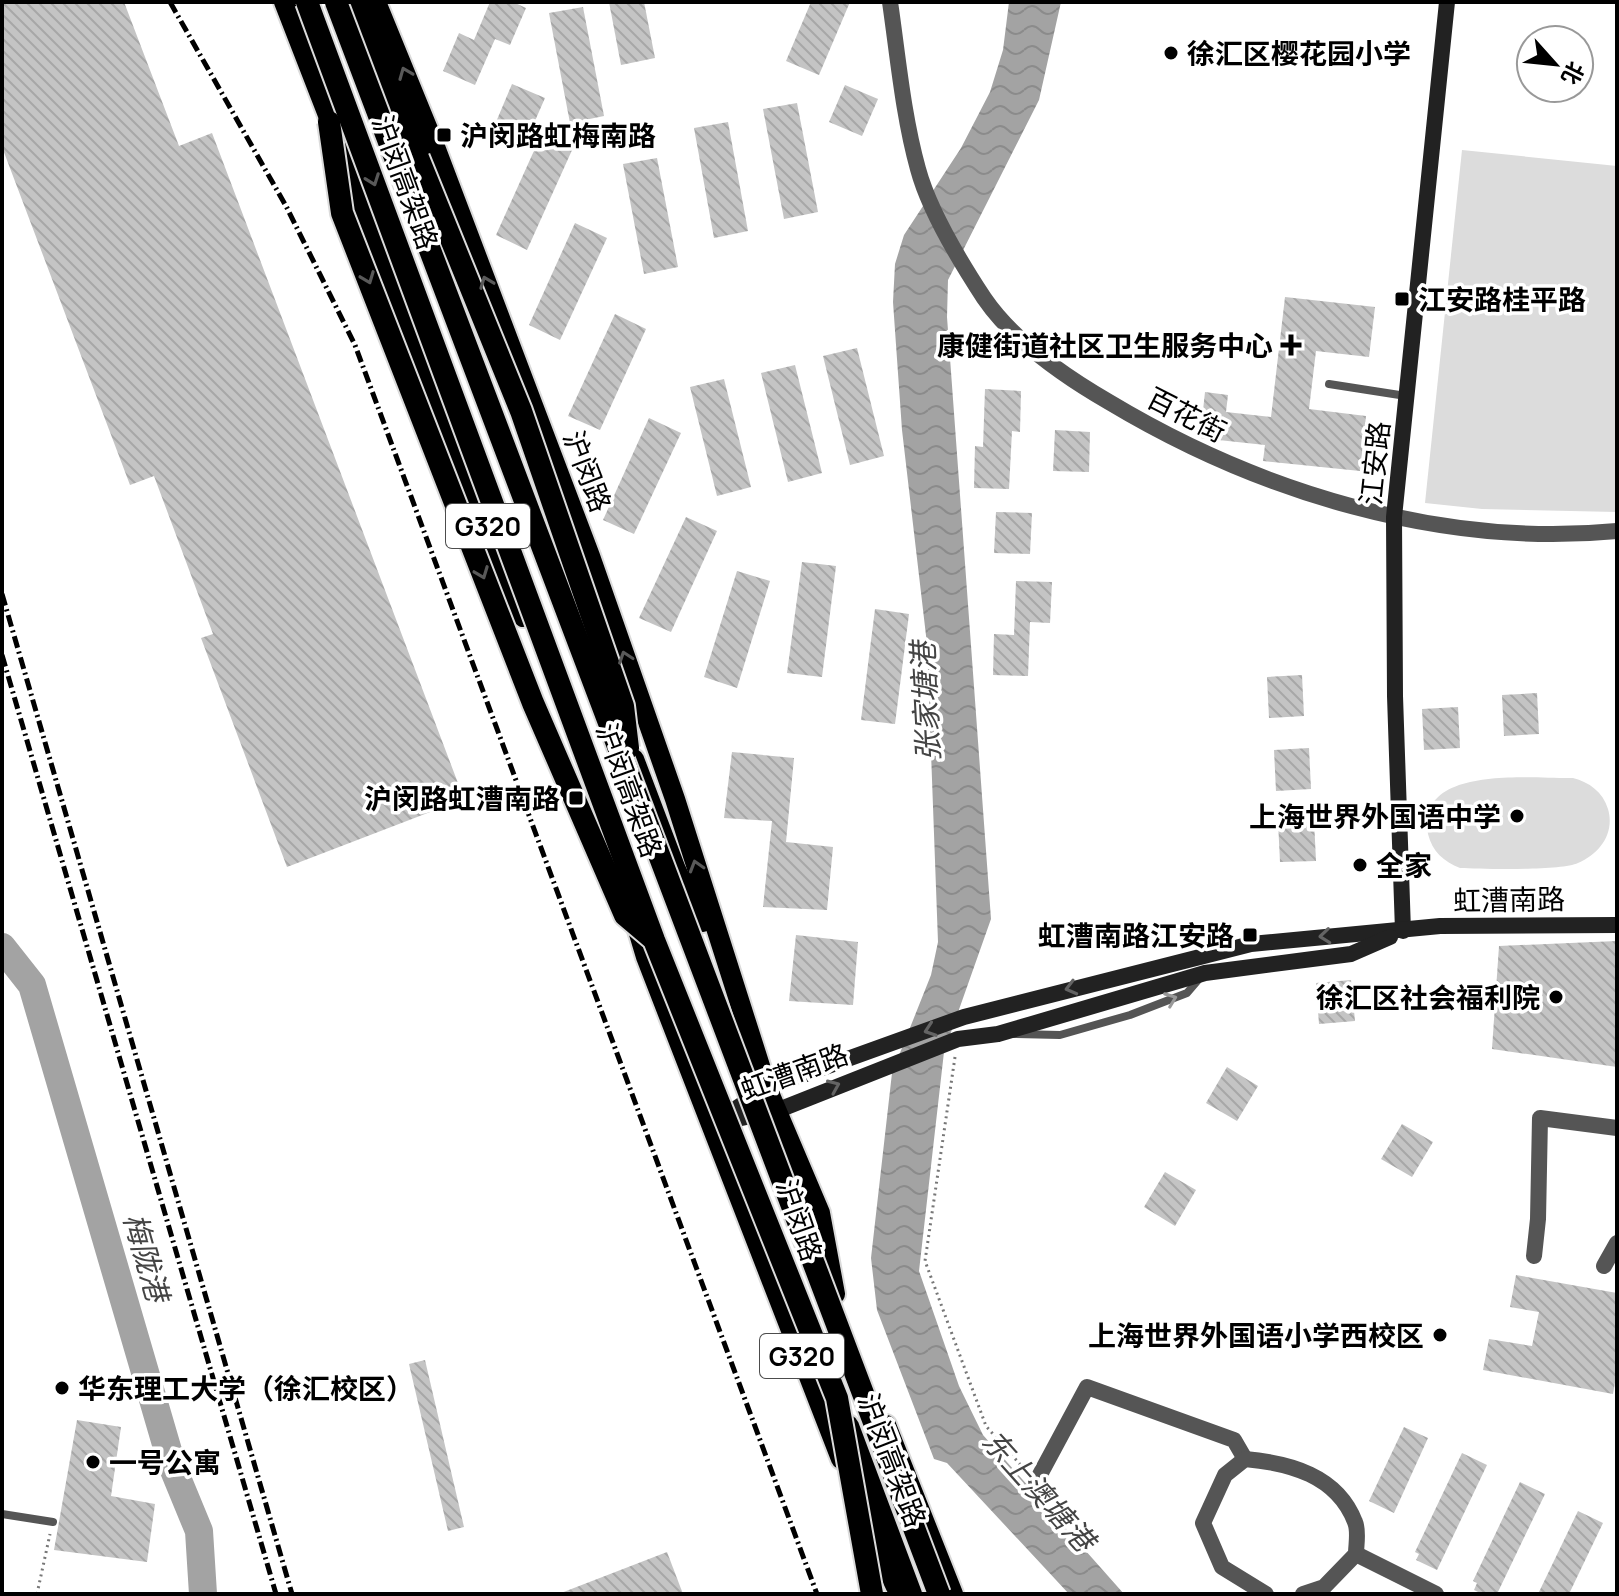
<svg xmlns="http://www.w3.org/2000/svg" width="1619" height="1596" font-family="Manrope,'Noto Sans SC',sans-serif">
<defs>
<pattern id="water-waves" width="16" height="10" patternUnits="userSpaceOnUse" patternTransform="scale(2)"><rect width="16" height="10" fill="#a3a3a3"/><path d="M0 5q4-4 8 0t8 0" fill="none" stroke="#8b8b8b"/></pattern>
<pattern id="building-back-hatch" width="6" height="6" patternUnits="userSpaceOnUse" patternTransform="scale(2)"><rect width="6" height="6" fill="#c4c4c4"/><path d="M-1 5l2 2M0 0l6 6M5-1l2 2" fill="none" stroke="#a7a7a7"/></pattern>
</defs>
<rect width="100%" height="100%" fill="#fff"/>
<g fill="#dcdcdc">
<polygon points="1462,150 1617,166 1617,512 1482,509 1425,503"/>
<path d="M1573 778C1589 782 1603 792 1608 809 1615 833 1600 854 1578 863 1561 871 1482 869 1460 868 1444 862 1432 851 1428 834 1415 764 1532 779 1573 778Z"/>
</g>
<polygon fill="url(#water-waves)" points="1009,2 1061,2 1039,100 948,280 947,317 991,919 944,1052 919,1271 959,1386 983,1435 1124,1594 1069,1594 947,1463 934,1459 877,1310 871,1258 892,1073 931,975 938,942 927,644 902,430 893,302 895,264 904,235 961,148 990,92 1003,50"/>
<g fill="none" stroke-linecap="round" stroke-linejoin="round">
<polyline stroke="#a3a3a3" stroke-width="28" points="2,947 32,985 173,1468 199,1531 203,1594"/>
</g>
<g fill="url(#building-back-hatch)">
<polygon points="2,2 124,2 179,146 212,133 464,799 287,867 201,638 213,634 154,476 130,485 2,147"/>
<polygon points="490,2 513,2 526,8 510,45 495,39 475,85 443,71 459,33 474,40"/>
<polygon points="609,2 644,2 655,58 621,65"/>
<polygon points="811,2 850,2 819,75 786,61"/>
<polygon points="583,7 604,116 570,123 549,13"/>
<polygon points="512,84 545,98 531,130 521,132 496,122"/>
<polygon points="845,85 878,99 862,136 829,122"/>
<polygon points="797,103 818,212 784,219 763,109"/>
<polygon points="728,122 748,231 714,238 694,128"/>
<polygon points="542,133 573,148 527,250 496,235"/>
<polygon points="657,158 678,267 644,274 623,164"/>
<polygon points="575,223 607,238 560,340 529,325"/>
<polygon points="1285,297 1375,307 1369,357 1316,351 1309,409 1366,416 1360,471 1263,461 1265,445 1200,438 1205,392 1228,395 1226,412 1271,417"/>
<polygon points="615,314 646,329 600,430 568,416"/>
<polygon points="857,348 884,456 850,465 823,356"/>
<polygon points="795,365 822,473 788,482 761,373"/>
<polygon points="724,379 751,487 717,496 690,387"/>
<polygon points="985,389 1021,391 1020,432 1012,431 1009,489 974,488 975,446 983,447"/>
<polygon points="649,418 681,433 634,534 603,520"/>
<polygon points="1055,430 1090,432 1089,472 1053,471"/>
<polygon points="996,512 1032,513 1030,554 994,553"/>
<polygon points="686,517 717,531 671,632 639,618"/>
<polygon points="802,562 836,566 822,677 787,673"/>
<polygon points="737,571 770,581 737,688 704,677"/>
<polygon points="1016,581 1052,582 1050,623 1030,622 1028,676 993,675 994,634 1014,635"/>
<polygon points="875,609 909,614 895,724 861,720"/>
<polygon points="1302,675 1304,716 1269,718 1267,677"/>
<polygon points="1537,693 1539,734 1504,736 1502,695"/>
<polygon points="1458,707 1460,748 1424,750 1422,709"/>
<polygon points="1309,748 1311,789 1276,791 1274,750"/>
<polygon points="732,752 794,758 786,842 833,847 827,910 763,907 772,821 724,818"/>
<polygon points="1314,820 1316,861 1280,862 1278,821"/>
<polygon points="796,935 858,942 853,1005 789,1001"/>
<polygon points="1617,941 1617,1067 1492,1049 1499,946"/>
<polygon points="1351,980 1355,1021 1319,1024 1316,983"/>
<polygon points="1227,1067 1258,1086 1237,1121 1206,1103"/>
<polygon points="1402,1124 1433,1142 1412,1177 1381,1159"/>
<polygon points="1165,1172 1196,1190 1175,1226 1144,1207"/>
<polygon points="1516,1275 1617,1293 1617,1371 1613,1394 1483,1370 1489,1339 1532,1346 1539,1312 1510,1307"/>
<polygon points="425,1360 464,1527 448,1531 409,1364"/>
<polygon points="77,1420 121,1427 111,1496 155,1504 147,1562 54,1550"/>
<polygon points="1404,1427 1428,1438 1394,1513 1369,1501"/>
<polygon points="1462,1453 1487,1465 1437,1570 1416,1560 1419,1554 1415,1552"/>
<polygon points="1520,1482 1545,1494 1497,1594 1482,1594 1474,1590 1477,1583 1473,1581"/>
<polygon points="1578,1511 1603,1523 1569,1594 1538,1594"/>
<polygon points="667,1552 683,1594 561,1594 561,1593"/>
</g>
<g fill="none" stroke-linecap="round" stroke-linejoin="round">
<g stroke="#dbdbdb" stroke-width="24">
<g id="primary">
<polyline points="284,2 523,617"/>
<polyline points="376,2 434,144 590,556 675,799 767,1088 820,1213 835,1294"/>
<polyline points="634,759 678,875"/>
<polyline points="676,870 703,922"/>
<polyline points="634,917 646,957 841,1459"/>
<polyline points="886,1425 953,1594"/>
<polyline points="862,1515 896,1587"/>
</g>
</g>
<g stroke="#dbdbdb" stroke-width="26">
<g id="trunk">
<polyline points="358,2 418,158"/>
<polyline points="848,1426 911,1594"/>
</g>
</g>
<g stroke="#777" stroke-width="3" stroke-dasharray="2 4" stroke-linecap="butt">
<polyline points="955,1057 925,1261 986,1426 1025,1470"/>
<polyline points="37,1594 50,1534"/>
</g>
<g stroke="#555" stroke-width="8">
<polyline points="1329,384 1406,396"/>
<polyline points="1014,1034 1060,1035 1130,1015 1187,993 1199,979"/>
<polyline points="2,1514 53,1522"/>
</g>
<g stroke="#555" stroke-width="16">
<path d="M890 2C898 57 903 115 918 169 929 210 961 263 984 298 1014 342 1064 376 1109 402 1259 492 1441 548 1617 531"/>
<polyline points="1534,1256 1538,1219 1540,1118 1617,1128"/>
<polyline points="1604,1266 1617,1243"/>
<polyline points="1036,1482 1087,1387 1234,1440 1245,1459"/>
<polyline points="1356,1554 1436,1594"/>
<path d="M1266 1594 1222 1567 1203 1523 1225 1475 1245 1459C1289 1463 1337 1475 1355 1522 1359 1531 1356 1545 1356 1554L1324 1587 1303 1594"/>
</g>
<g stroke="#222" stroke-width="16">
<polyline points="1403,931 1395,696 1394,517 1447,2"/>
<polyline points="716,1122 767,1088 964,1017 1251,944 1440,926 1617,925"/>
<polyline points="722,1122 776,1111 958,1039 998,1034 1205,973 1351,954 1390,937"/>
</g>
<use href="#primary" stroke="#000" stroke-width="20"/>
<use href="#trunk" stroke="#000" stroke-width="22"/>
<g stroke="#000" stroke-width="5" stroke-dasharray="12 4 2 4" stroke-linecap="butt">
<polyline points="170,2 286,206 355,345 817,1594"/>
<polyline points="2,594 292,1594"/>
<polyline points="2,655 276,1594"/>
</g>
<g stroke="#dbdbdb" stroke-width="26" stroke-linecap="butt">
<g id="trunk-bridge">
<polyline points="307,2 654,940 837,1398 872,1594"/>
<polyline points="336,2 939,1594"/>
<polyline points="329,122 342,213 533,703 625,915 651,937"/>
<polyline points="418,158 521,411 623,706 628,748"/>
</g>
</g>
<use href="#trunk-bridge" stroke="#000" stroke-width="22"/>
</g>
<defs><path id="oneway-chevron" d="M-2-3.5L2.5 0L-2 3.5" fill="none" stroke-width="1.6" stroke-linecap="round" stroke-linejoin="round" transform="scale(2)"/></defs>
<g stroke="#595959">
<use href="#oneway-chevron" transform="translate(405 73) rotate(-112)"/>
<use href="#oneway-chevron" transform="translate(373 180) rotate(70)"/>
<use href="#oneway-chevron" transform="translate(368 278) rotate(69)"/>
<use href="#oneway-chevron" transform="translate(486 282) rotate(-111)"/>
<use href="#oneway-chevron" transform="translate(482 573) rotate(69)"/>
<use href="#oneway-chevron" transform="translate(625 657) rotate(-109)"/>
<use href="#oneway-chevron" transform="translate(696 866) rotate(-107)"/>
</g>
<g stroke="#646464">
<use href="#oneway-chevron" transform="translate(1325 936) rotate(174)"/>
<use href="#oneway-chevron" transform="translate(1071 988) rotate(165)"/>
<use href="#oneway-chevron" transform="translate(930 1030) rotate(161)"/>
<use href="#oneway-chevron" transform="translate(834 1086) rotate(-23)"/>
</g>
<use stroke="#999" href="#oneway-chevron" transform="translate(1171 999) rotate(-21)"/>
<g fill="#000" stroke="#fff" stroke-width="3">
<circle cx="1171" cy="53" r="8"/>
<rect x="436" y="127" width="16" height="16" rx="4"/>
<rect x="1394" y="291" width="16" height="16" rx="4"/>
<path d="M1287 333h8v8h8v8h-8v8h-8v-8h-8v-8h8z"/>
<rect x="568" y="790" width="16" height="16" rx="4"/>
<circle cx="1517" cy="816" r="8"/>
<circle cx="1360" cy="865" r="8"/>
<rect x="1242" y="927" width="16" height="16" rx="4"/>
<circle cx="1556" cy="997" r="8"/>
<circle cx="1440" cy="1335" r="8"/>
<circle cx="62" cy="1388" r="8"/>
<circle cx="93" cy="1462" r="8"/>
</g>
<g text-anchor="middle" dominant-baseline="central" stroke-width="7" stroke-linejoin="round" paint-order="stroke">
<g fill="#fff" stroke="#4c4c4c" stroke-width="2">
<rect x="446" y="504" width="84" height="44" rx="6"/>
<rect x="760" y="1334" width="84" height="44" rx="6"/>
</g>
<g font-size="26" font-weight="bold" fill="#000">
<text x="488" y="526">G320</text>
<text x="802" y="1356">G320</text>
</g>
<g font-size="28" font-weight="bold" fill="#000" stroke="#fff" text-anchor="start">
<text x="1187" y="53">徐汇区樱花园小学</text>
<text x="460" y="135">沪闵路虹梅南路</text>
<text x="1418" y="299">江安路桂平路</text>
<text x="1273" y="345" text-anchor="end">康健街道社区卫生服务中心</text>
<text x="560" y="798" text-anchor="end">沪闵路虹漕南路</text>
<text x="1501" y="816" text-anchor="end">上海世界外国语中学</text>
<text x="1376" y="865">全家</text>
<text x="1234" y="935" text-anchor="end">虹漕南路江安路</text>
<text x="1540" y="997" text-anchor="end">徐汇区社会福利院</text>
<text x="1424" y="1335" text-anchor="end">上海世界外国语小学西校区</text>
<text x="78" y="1388">华东理工大学（徐汇校区）</text>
<text x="109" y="1462">一号公寓</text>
</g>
<g font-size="28" fill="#000" stroke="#fff">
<text transform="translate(406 182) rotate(70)">沪闵高架路</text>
<text transform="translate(1187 414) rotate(27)">百花街</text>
<text transform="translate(1374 463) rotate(-84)">江安路</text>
<text transform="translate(588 471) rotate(69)">沪闵路</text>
<text transform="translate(630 790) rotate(70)">沪闵高架路</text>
<text transform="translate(1509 899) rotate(-1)">虹漕南路</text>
<text transform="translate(794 1071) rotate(-20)">虹漕南路</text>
<text transform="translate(800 1220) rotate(71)">沪闵路</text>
<text transform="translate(893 1460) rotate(69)">沪闵高架路</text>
</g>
<g font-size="30" font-style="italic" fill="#444" stroke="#fff">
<text transform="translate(925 702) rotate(-93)">张家塘港</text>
<text transform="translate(147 1257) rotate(74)">梅陇港</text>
<text transform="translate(1039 1490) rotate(48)">东上澳塘港</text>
</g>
</g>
<rect width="1619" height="1596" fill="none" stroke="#000000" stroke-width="8"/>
<g transform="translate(1555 64) rotate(117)"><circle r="38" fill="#ffffff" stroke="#999999" stroke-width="2"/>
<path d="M0-6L14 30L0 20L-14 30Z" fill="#000000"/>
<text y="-12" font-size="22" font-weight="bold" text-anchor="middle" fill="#000000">北</text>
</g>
</svg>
